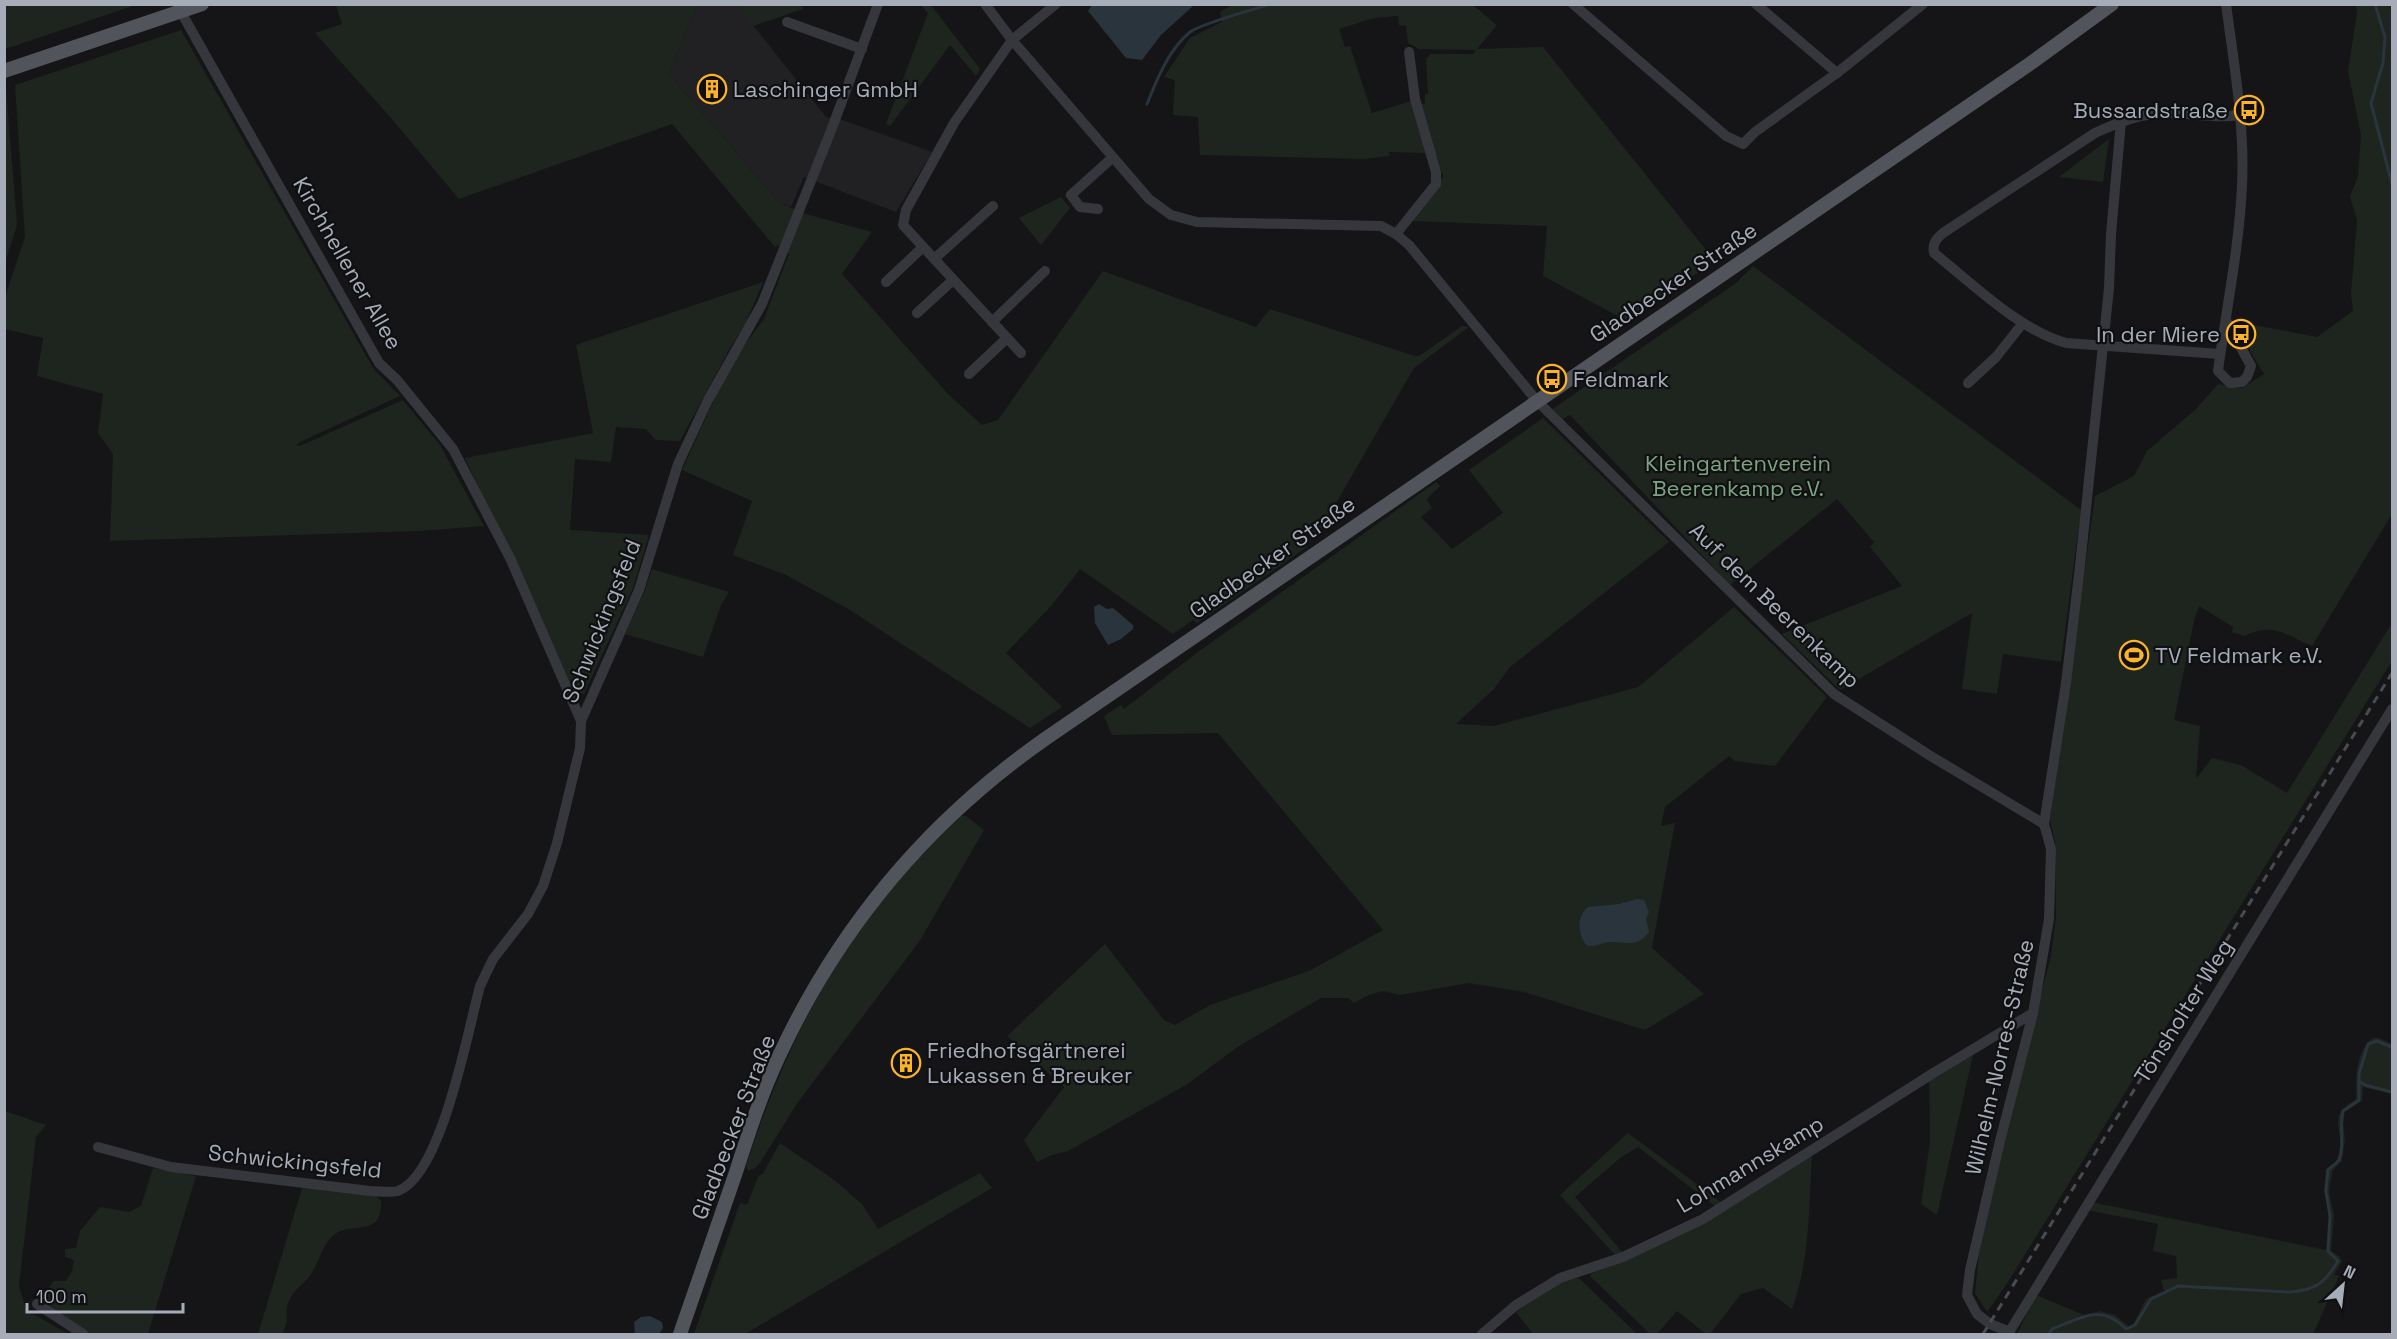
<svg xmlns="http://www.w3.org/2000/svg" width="2397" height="1339" font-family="'Space Grotesk',sans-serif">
<rect width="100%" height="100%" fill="#151517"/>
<polygon fill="#212124" points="697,5 737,5 826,117 840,119 932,152 896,212 804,177 791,207 780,203 669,74"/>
<g fill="#1d251e">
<polygon points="5,4 135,4 136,5 5,49"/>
<polygon points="336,5 697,5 669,74 780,203 806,214 872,232 842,274 948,394 982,425 998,420 1103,271 1256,327 1270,309 1415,356 1419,356 1462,326 1469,327 1414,368 1320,531 1311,539 1306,532 1300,536 1307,547 1197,623 1193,620 1173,634 1080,569 1052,605 1006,653 1062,707 1030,728 850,610 786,575 733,555 752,501 682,470 724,378 739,352 764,319 789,254 778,245 775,247 672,124 459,199 391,118 315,33 342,24"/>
<polygon points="737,5 801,5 803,9 753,26"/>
<polygon points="921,5 931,5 980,69 976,76 950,45 890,126 886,124 928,13"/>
<polygon points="1232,5 1473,5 1497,25 1477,49 1543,47 1715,261 1627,321 1543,276 1547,226 1412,221 1434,194 1443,176 1437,157 1434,156 1419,105 1425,103 1425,94 1428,94 1426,59 1431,54 1473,54 1476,50 1419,49 1408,43 1406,26 1399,25 1398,16 1374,18 1339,29 1345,47 1350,46 1372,113 1412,101 1428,153 1389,152 1390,156 1363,159 1200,155 1198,117 1173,115 1175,80 1164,77 1190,38 1222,22 1220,12"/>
<path d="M2356 5H2392V514L2312 646C2284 634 2273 622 2244 636L2232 632 2233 627 2199 606 2194 621 2174 720 2200 726 2196 779 2212 758 2241 765 2287 793 2392 623V661L2008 1282 1987 1312 1975 1293 1980 1244 2012 1105 2051 956 2056 916 2055 842 2050 820 2095 496 2134 476 2147 451 2196 409 2218 384 2242 388 2264 374 2237 329 2238 322 2317 337 2353 311 2351 294 2357 220 2350 197 2358 176 2361 135 2348 71 2357 13Z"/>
<polygon points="181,30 373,368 400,396 300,442 296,445 300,446 403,400 440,445 484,526 419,531 110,541 113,454 98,433 103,394 37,376 43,338 5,329 5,297 25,237 15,85"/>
<polygon points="6,88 17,225 5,263 4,89"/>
<polygon points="2109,139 2103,182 2059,177"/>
<polygon points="1061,197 1070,208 1041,245 1019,218"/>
<polygon points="1753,266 2081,510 2061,662 2003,654 1997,694 1962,689 1972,613 1840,690 1782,634 1902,586 1870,547 1874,542 1837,499 1730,585 1570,415 1561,420 1551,410 1736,283"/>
<polygon points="763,282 745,325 730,348 680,441 656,440 646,429 616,427 611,462 575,459 570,530 649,535 633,588 584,694 573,694 465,458 593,433 576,345"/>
<polygon points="1543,418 1669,542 1510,667 1494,689 1456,724 1494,726 1638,687 1734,607 1827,697 1775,766 1735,761 1729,756 1665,807 1661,826 1675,823 1652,948 1704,994 1645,1030 1524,992 1469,983 1400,995 1383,991 1369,995 1354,1003 1348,998 1321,998 1239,1046 1186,1085 1068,1151 1052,1155 1037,1162 1024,1140 1064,1087 1007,1036 1105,944 1164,1020 1175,1025 1210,1005 1311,970 1383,930 1218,733 1112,735 1104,716 1121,705 1124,709 1198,652 1436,482 1440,486 1427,499 1432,508 1421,517 1452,549 1503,513 1469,470"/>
<polygon points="652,569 729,592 721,605 703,657 625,634 644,593"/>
<path d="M961 816H966L984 830 919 942 798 1102 760 1163 755 1168 748 1171 746 1166C780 1060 829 958 904 875 922 854 942 835 961 816Z"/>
<path d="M2373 1038H2379L2392 1044V1094L2363 1087 2362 1101 2345 1112 2343 1123 2345 1140 2342 1161 2333 1170 2329 1191 2334 1216 2331 1251 2339 1256 2342 1261 2334 1275 2339 1276 2313 1334H2017L2036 1295 2084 1315 2100 1311 2115 1315 2129 1326 2134 1323 2146 1299 2164 1291 2161 1280 2177 1278 2176 1256 2153 1251 2158 1224 2086 1210 2091 1202 2326 1250 2329 1216 2324 1191 2326 1169C2329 1166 2335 1163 2337 1159 2349 1134 2322 1116 2356 1100 2356 1080 2355 1051 2373 1038Z"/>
<polygon points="1973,1055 1937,1215 1921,1204 1930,1142 1929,1079"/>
<polygon points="5,1111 46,1125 36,1137 19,1286 27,1313 37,1316 68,1334 5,1334"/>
<polygon points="1628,1133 1722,1203 1716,1207 1638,1147 1620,1158 1575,1197 1623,1253 1616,1256 1560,1195"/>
<polygon points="780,1143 833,1179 862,1204 878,1229 980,1173 992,1188 745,1334 694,1334 740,1203 747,1205 758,1177 763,1173"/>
<path d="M1812 1154C1809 1205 1810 1261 1792 1309L1763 1288 1741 1294 1710 1334H1706L1677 1311 1657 1334H1650L1591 1277 1590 1274 1627 1258Z"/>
<polygon points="153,1168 196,1176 148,1334 85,1334 43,1304 49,1287 54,1281 66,1281 72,1271 74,1260 65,1257 65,1249 76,1248 80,1231 100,1207 129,1212 141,1206"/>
<path d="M303 1185 375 1195 381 1201C382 1238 354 1221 335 1234 321 1245 319 1265 308 1278 298 1290 293 1289 287 1307 286 1312 287 1316 287 1321 286 1325 284 1330 282 1334H258Z"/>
<path d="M1579 1278 1637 1334H1533L1516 1312C1535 1296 1554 1281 1579 1278Z"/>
</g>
<g fill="#2a343c">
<polygon points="1092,5 1092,4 1194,5 1161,35 1142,60 1126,58 1088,11"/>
<polygon points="1099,604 1107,609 1113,608 1133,625 1133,629 1121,639 1108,645 1095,623 1094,607"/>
<path d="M1637 899 1644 900 1649 912 1646 919 1649 932C1636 949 1627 941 1609 942 1600 943 1595 948 1586 945 1578 933 1576 917 1588 907L1619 904Z"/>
<polygon points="650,1316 662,1322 663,1328 659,1334 635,1334 634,1322 641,1317"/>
</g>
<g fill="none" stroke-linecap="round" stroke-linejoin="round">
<g stroke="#2a343c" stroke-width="3">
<polyline points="2375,4 2385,37 2383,63 2371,103 2392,184"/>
<path d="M1147 104C1157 79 1169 49 1190 32 1200 24 1255 9 1271 4"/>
<polyline points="2359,1081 2365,1085 2392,1092"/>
<path d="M2049 1334 2052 1329C2082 1318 2101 1303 2126 1329L2135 1325 2151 1299 2178 1286 2290 1292C2316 1290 2325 1283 2338 1261L2328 1251 2330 1216 2326 1191 2328 1170C2331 1167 2337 1163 2339 1160 2345 1145 2339 1126 2343 1111L2359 1100V1074L2368 1044 2377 1041 2392 1047"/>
</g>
<g stroke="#36373c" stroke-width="10">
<polyline points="985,4 1012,40 1149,199 1171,215 1197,222 1381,226 1396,234 1409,245 1537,401 1834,694 1929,755 2044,824"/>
<polyline points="1573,4 1726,136 1743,144 1755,132 1837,73 1923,4"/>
<polyline points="1756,4 1837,73"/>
<path d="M2226 4C2234 65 2245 125 2242 186 2239 249 2226 310 2218 371L2230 383 2242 382 2247 377 2251 366 2227 322"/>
<polyline points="181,12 379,363 397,380 453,449 511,560 581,721"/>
<polyline points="787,22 862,49"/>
<polyline points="1098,209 1080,207 1071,195 1112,158"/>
<polyline points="1396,234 1436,184 1436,172 1415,99 1409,52"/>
<polyline points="934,259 993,206"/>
<polyline points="886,282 923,247"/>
<polyline points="917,313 953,280"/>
<polyline points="992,322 1045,271"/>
<polyline points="1021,353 903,225 906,210 954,123 1012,40 1056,4"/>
<path d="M2220 354 2066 343C2019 330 1973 284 1934 253 1932 244 1936 239 1943 233L2095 133C2119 122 2141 113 2168 113 2192 113 2216 119 2239 115"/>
<polyline points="969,374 1007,338"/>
<polyline points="1968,383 1996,357 2023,323"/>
<path d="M98 1147 171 1167 370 1191C378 1191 390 1193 398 1191 442 1175 468 1030 480 986L493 959 528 914 543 886 557 843 580 748 581 721 639 590 678 464 708 400 762 304 832 128 878 4"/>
<polyline points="37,1304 83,1334"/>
<polyline points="2010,1332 1990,1324 1977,1314 1967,1295 1970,1270 2000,1141 2033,1013 2049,919 2051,849 2044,824 2066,683 2080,566 2109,288 2111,234 2121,121"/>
<polyline points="1482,1334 1516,1305 1560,1278 1623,1257 1703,1219 1935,1072 2033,1013"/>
<polyline points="2008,1334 2392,709"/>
</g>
<g stroke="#52545c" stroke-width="14">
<polyline points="4,71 202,4"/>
<path d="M680 1334C698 1281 717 1228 735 1175 748 1135 761 1094 779 1056 839 927 928 821 1045 739L2031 63 2112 4"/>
</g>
<polyline stroke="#494b51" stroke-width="3" stroke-dasharray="8 6" stroke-linecap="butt" points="1983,1334 2392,673"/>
</g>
<defs>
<g id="building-ring" transform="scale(1.5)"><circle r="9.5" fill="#101012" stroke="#fcb328" stroke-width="1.5"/><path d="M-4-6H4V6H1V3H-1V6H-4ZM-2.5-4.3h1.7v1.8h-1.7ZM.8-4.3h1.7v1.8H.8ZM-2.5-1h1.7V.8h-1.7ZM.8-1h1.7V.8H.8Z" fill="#fcb328"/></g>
<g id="bus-ring" transform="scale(1.5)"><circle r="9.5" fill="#101012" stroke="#fcb328" stroke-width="1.5"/><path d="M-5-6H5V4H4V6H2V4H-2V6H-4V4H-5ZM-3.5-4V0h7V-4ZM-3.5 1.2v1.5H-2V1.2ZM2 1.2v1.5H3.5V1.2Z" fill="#fcb328"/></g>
<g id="stadium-ring" transform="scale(1.5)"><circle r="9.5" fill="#101012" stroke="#fcb328" stroke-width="1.5"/><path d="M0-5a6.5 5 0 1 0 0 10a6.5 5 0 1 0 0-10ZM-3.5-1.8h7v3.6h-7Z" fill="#fcb328"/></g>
</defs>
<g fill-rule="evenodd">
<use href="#building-ring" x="712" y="89"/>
<use href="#bus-ring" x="2249" y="110"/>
<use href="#bus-ring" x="2241" y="334"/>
<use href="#bus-ring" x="1552" y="379"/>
<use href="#stadium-ring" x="2134" y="655"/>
<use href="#building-ring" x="906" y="1063"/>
</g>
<g text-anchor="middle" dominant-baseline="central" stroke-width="4.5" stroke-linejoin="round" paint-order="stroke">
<g font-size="22" fill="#a6acb8" stroke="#101012" text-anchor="start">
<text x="733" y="89">Laschinger GmbH</text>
<text x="2228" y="110" text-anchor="end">Bussardstraße</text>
<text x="2220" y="334" text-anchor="end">In der Miere</text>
<text x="1573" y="379">Feldmark</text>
<text x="2155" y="655">TV Feldmark e.V.</text>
<text x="927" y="1050">Friedhofsgärtnerei<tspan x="927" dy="25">Lukassen &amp; Breuker</tspan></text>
</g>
<g font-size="22" fill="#a6acb8" stroke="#101012">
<text transform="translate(348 263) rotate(60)">Kirchhellener Allee</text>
<text transform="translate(1673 282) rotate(-34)">Gladbecker Straße</text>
<text transform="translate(1272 557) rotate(-35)">Gladbecker Straße</text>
<text transform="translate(1775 605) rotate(44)">Auf dem Beerenkamp</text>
<text transform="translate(601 621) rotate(-68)">Schwickingsfeld</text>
<text transform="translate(2183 1011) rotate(-58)">Tönsholter Weg</text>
<text transform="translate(1999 1057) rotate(-77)">Wilhelm-Norres-Straße</text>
<text transform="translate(733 1127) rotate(-69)">Gladbecker Straße</text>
<text transform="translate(295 1161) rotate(6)">Schwickingsfeld</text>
<text transform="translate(1750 1164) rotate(-31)">Lohmannskamp</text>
</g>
<g font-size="22" fill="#7ca47e" stroke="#101012">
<text x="1738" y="463">Kleingartenverein<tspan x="1738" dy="25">Beerenkamp e.V.</tspan></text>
</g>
</g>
<rect width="2397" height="1339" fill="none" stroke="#a6acb8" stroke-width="12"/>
<g transform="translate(2343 1285) rotate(27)" stroke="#101012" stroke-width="4.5" paint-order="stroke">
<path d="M0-4.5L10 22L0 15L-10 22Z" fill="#a6acb8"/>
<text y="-9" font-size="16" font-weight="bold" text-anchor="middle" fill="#a6acb8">N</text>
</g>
<path d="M27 1303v9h156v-9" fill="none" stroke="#a6acb8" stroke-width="3"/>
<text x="36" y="1303" font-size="18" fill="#a6acb8" stroke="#101012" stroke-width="4.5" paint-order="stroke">100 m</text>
</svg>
